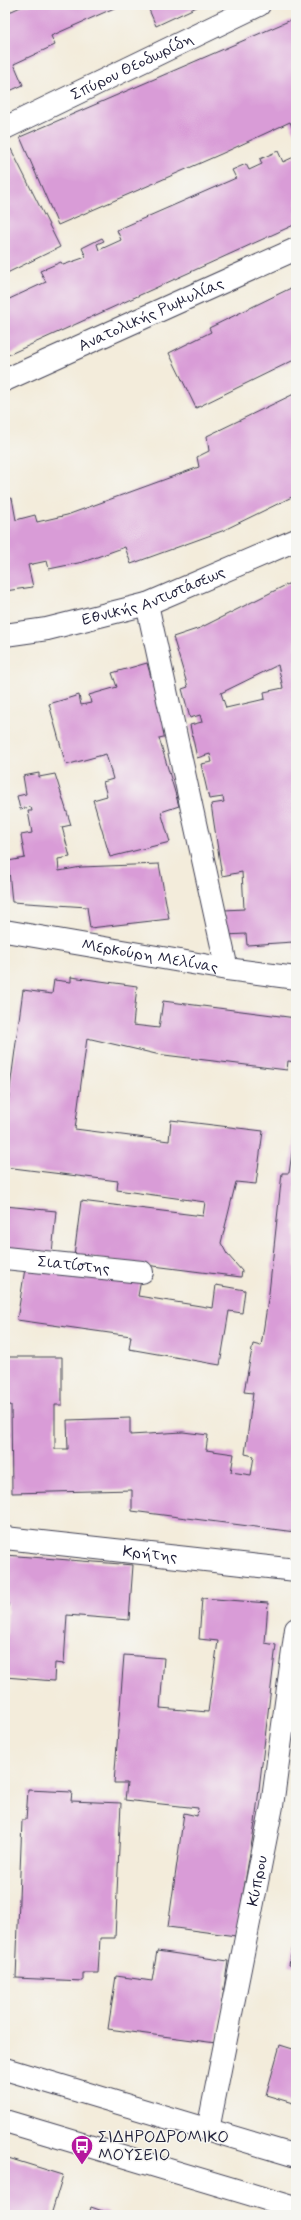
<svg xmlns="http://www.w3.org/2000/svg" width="301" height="2220" font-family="Mynerve,sans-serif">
<rect width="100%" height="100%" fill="#f6f6f2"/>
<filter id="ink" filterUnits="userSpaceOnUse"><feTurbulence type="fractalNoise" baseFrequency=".025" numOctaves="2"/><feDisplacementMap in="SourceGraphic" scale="8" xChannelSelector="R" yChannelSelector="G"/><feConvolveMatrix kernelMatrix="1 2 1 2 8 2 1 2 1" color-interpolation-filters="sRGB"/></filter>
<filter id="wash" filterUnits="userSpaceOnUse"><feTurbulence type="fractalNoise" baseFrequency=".012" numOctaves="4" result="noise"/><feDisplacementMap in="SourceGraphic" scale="16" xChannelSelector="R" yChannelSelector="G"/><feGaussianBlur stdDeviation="0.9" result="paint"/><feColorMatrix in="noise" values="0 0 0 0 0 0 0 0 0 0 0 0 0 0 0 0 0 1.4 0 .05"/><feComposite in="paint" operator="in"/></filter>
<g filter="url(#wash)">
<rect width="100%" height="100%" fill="#f3ecdb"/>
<g id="blocks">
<g fill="#d99cd7" fill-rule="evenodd">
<polygon points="25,5 121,5 51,36 55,45 14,64 23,85 5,93 5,14"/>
<polygon points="147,5 201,5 156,26"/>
<polygon points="291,20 296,29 296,137 290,122 221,154 58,225 20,137"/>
<polygon points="11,149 60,247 5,274 5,152"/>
<polygon points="278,151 283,162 296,156 296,224 8,355 5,349 5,301 46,282 40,271 61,262 63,265 86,257 82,248 102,238 104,241 97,244 99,250 121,240 117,230 236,178 232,170 246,164 249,170 262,164 260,159"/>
<polygon points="293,287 296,292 296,359 196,408 169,353 211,332 209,328"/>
<polygon points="296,393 296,495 222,531 131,564 125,547 83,562 49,569 47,561 28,565 33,587 5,591 5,499 12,498 16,520 35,515 37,522 67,515 199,467 197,457 209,451 207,436"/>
<path d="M296 580V950H294L293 942 247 945 246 934 225 935 224 910 244 909 242 872 222 876 211 804 224 802 223 797 209 799 201 764 212 762 210 754 197 758 190 725 202 722 200 715 190 718 182 689 188 687 173 637 200 628ZM278 665 283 688 264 692 265 699 226 708 221 693Z"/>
<polygon points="147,663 168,736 159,738 179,806 161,812 170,842 110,857 93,800 107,796 103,782 113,779 106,754 66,765 49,704 79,695 81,705 91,703 89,695 117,687 112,673"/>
<polygon points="39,773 39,777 55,774 71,825 62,827 70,857 58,859 59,871 81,867 159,864 169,919 90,928 87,907 12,902 8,861 25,858 21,835 32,833 28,811 32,811 31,807 20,809 17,796 26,794 23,776"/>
<polygon points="71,977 137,986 133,1025 159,1028 163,1001 296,1018 296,1062 288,1061 287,1070 156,1054 87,1038 75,1129 169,1141 171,1120 263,1131 256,1184 236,1182 221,1243 227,1254 242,1271 241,1277 74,1256 81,1201 203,1216 205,1202 117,1190 118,1181 5,1167 5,1125 23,990 52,994 54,980 71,982"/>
<polygon points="295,1133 295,1532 132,1511 132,1490 12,1493 11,1405 5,1405 5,1357 62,1357 62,1405 55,1405 55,1449 68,1449 67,1420 130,1418 130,1435 183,1432 208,1435 206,1450 234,1454 231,1472 251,1475 254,1456 245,1454 253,1393 244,1392 253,1344 261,1346 269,1293 282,1173 289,1173"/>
<polygon points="5,1206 56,1211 52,1254 5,1250"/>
<polygon points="26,1262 141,1280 138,1296 213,1308 216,1285 245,1290 242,1313 229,1311 220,1365 129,1349 131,1336 17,1320"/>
<polygon points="5,1555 133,1565 129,1620 67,1615 64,1664 55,1663 54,1681 5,1677 8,1603 5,1603"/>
<polygon points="202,1598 268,1603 265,1643 276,1645 255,1823 236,1936 168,1927 184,1813 197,1816 198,1808 125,1800 127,1783 114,1783 124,1655 164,1658 160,1708 208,1712 218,1641 199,1639"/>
<polygon points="28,1790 72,1792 71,1801 121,1803 115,1938 100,1938 98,1973 83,1973 83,1981 16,1978 22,1820 26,1820"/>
<polygon points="295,1937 296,1937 296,1966 289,1965"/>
<polygon points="157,1951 228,1961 216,2043 108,2029 116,1976 152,1981"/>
<polygon points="280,2045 296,2050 296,2104 266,2095"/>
<polygon points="5,2157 63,2175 51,2215 5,2215"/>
<polygon points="91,2207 114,2215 89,2215"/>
</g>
</g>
</g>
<g filter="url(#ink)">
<use href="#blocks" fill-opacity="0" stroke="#414053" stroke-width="1"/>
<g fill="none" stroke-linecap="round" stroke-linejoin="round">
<g stroke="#414053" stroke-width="24">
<g id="minor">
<path id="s1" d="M5 128 259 5"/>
<path id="s2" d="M5 380 296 249"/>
<polyline points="147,604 227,969"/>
<path id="s3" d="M5 635 47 629 147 604 296 540"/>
<path id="s4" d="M5 931 227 969 296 978"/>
<path id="s5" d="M5 1258 142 1272"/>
<path id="s6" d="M5 1538 296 1570"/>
<path id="s7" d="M208 2130 272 1806 296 1629"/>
</g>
</g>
<g stroke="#414053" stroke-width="24">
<g id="major">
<polyline points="5,2069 296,2156"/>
<polyline points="5,2121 296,2208"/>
</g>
</g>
<use href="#minor" stroke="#fff" stroke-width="22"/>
<use href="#major" stroke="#fff" stroke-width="22"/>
</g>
</g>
<defs>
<g id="bus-pin" transform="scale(1.15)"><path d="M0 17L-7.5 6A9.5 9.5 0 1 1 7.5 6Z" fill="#b5179e" stroke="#f6f6f2"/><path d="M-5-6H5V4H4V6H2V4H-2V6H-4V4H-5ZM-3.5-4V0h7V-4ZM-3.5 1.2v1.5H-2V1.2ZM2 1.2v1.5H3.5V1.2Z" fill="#fff"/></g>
</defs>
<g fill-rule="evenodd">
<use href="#bus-pin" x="82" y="2146"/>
</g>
<g text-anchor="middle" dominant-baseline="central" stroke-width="3" stroke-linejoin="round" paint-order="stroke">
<g font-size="16" fill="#22223b" stroke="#f6f6f2">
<text stroke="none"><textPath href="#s1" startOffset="141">Σπύρου Θεοδωρίδη</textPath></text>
<text stroke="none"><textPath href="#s2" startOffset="160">Ανατολικής Ρωμυλίας</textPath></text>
<text stroke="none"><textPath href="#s3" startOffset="154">Εθνικής Αντιστάσεως</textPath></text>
<text stroke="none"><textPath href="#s4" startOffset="147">Μερκούρη Μελίνας</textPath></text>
<text stroke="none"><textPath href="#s5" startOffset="69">Σιατίστης</textPath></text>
<text stroke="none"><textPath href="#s6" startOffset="146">Κρήτης</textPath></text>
<text stroke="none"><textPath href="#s7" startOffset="254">Κύπρου</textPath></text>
</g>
<g font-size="16" fill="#22223b" stroke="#f6f6f2" text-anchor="start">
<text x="98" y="2137">ΣΙΔΗΡΟΔΡΟΜΙΚΟ<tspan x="98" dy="18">ΜΟΥΣΕΙΟ</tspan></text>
</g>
</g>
<rect width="301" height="2220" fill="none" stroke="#f6f6f2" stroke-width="20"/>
</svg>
